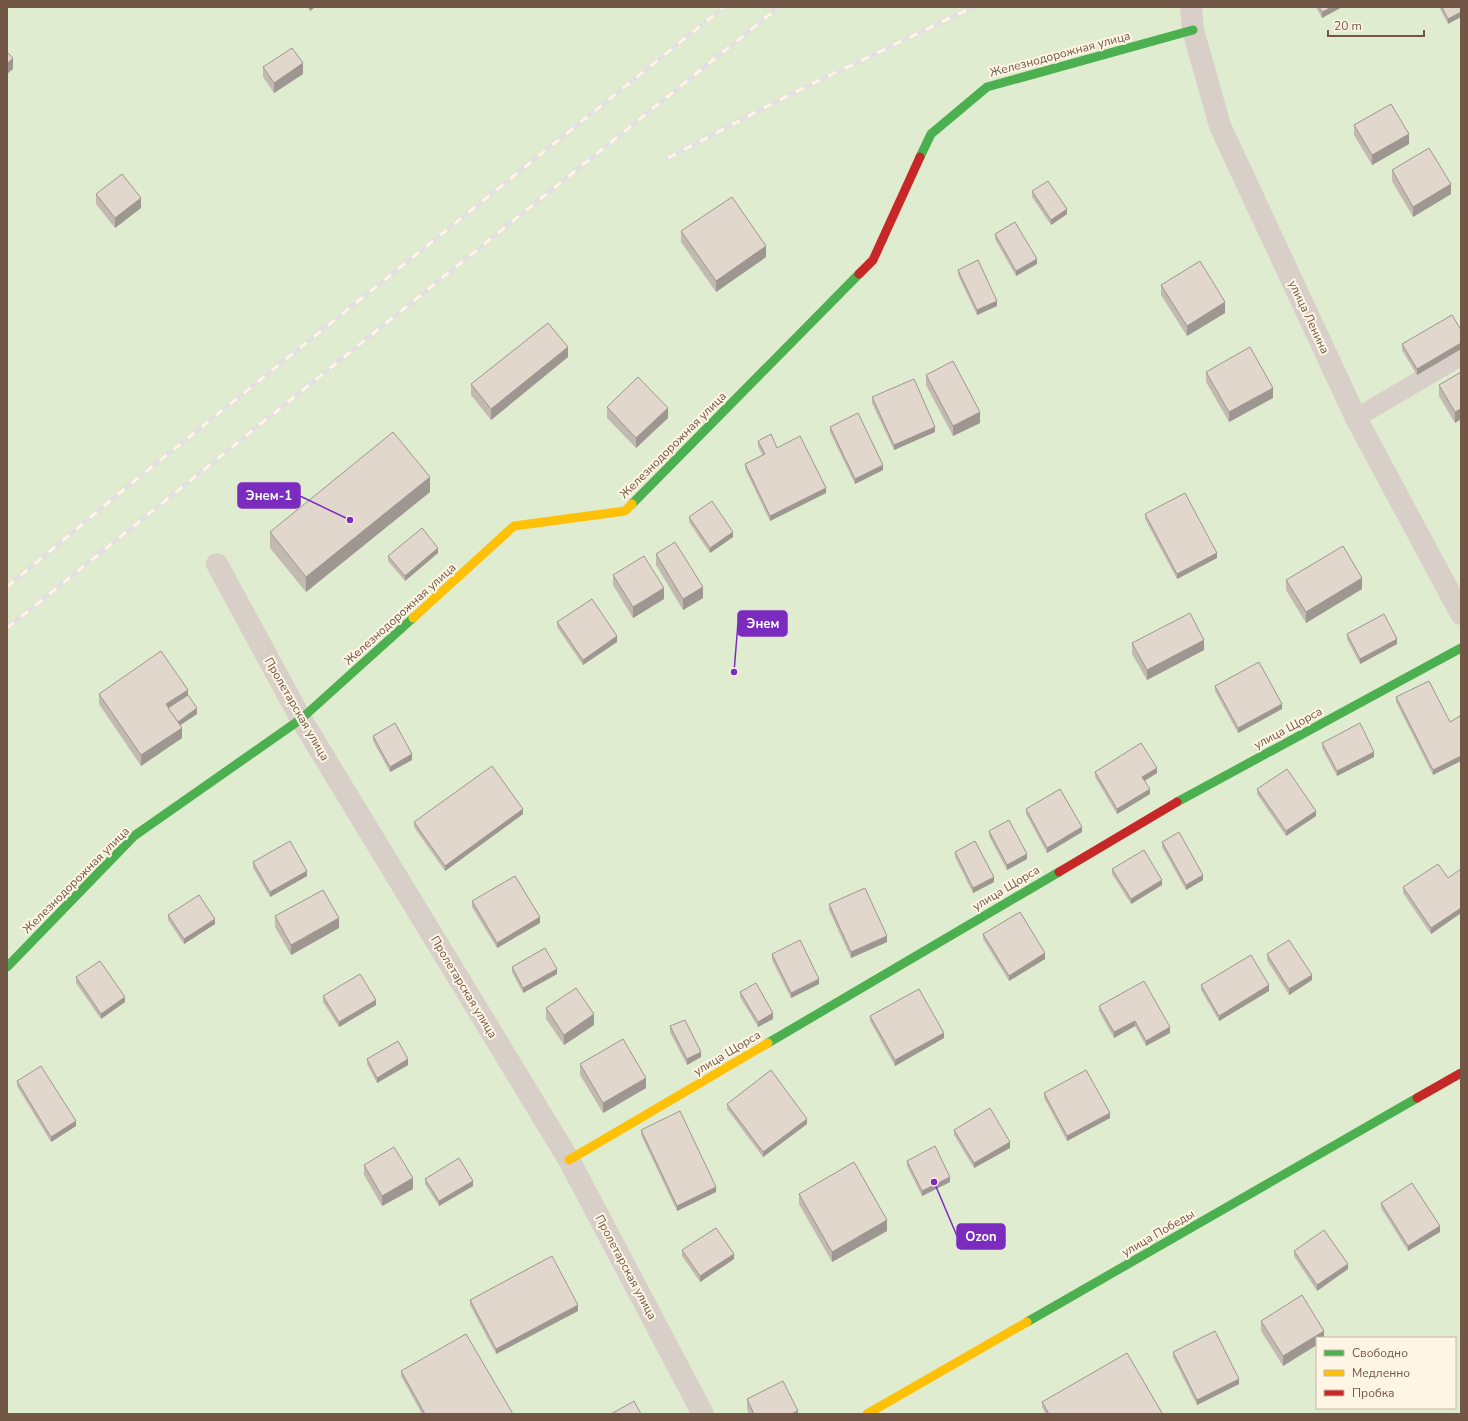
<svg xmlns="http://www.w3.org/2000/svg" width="1468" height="1421" font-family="'Nunito Sans',sans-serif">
<rect width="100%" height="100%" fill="#f5efe5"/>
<path fill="#e0eccf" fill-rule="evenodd" d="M7 7H1461V1414H7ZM1317 1338H1455V1408H1317Z"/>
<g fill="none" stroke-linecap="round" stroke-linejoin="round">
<polyline stroke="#d7cfc8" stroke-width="19" points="1356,418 1461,356"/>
<g stroke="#d7cfc8" stroke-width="22">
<polyline points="1191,7 1193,30 1220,126 1356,418 1461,614"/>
<polyline points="217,564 301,719 569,1160 703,1414"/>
</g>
<g stroke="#4caf50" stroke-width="9">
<polyline points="920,157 931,134 987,87 1193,30"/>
<polyline points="632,504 859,274"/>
<polyline points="1177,802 1461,648"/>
<polyline points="7,967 134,836 301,719 413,618"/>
<polyline points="768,1043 1059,872"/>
<polyline points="1027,1322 1417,1098"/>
</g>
<g stroke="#ffc107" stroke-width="9">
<polyline points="413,618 514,526 625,511 632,504"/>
<polyline points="569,1160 768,1043"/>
<polyline points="867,1414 1027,1322"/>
</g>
<g stroke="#c62828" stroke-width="9">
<polyline points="859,274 873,260 920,157"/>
<polyline points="1059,872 1177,802"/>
<polyline points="1417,1098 1461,1073"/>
</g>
<g stroke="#e3e0e2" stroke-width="4.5">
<g id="rail">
<polyline points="668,158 789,95 973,7"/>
<polyline points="7,587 122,491 724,7"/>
<polyline points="7,628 779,7"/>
</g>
</g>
<use href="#rail" stroke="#fff5e4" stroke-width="3" stroke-dasharray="9" stroke-linecap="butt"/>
</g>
<g fill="#c2b9b0">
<polygon points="307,7 315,7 310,11"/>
<polygon points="1316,7 1342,7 1322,18"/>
<polygon points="1439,7 1461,7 1448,24"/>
<polygon points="263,67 303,74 274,93 263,77"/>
<polygon points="1354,125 1409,144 1372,165 1354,135"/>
<polygon points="1392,170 1451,194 1413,217 1392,181"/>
<polygon points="1032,191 1067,214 1051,225 1032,197"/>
<polygon points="96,194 141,208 115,228 96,204"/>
<polygon points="681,231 766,257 716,292 681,242"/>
<polygon points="995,234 1037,264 1016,276 995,239"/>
<polygon points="958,270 997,306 977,315 958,275"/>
<polygon points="1161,285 1225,313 1187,336 1161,295"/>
<polygon points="1461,330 1461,349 1417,375 1402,350 1402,344"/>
<polygon points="568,357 491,420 471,395 471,384"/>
<polygon points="1206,372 1273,398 1229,422 1206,382"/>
<polygon points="1461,372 1461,419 1455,423 1439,396 1439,385"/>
<polygon points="926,375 980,423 953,436 926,385"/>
<polygon points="872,397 935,432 894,450 872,403"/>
<polygon points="607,407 668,418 636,448 607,418"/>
<polygon points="830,427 883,470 855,484 830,432"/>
<polygon points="758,441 777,448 826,493 770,521 745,469 745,464 762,455 758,446"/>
<polygon points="430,492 306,592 270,548 270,532"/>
<polygon points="1145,514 1217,558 1177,579 1145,519"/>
<polygon points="689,517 733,537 710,553 689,522"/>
<polygon points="438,553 405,581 388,561 388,556"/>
<polygon points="656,554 703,598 683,610 656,565"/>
<polygon points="613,575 664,599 633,618 613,585"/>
<polygon points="1286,580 1362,589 1306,623 1286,590"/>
<polygon points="557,622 617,642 583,665 557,627"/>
<polygon points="1347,634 1397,644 1360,664 1347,639"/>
<polygon points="1132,643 1204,650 1147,680 1132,654"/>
<polygon points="1215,686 1282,709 1238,733 1215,691"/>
<polygon points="99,694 188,695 197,714 180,725 182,738 141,766 99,704"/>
<polygon points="1396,697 1450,722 1433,775 1396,702"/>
<polygon points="373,736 412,760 390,772 373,741"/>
<polygon points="1322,743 1374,757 1337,776 1322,748"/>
<polygon points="1095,772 1157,773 1145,781 1150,794 1117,814 1095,777"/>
<polygon points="1257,789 1316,816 1286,836 1257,794"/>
<polygon points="1026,809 1082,832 1047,853 1026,814"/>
<polygon points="523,814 445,871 414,827 414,822"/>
<polygon points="989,831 1027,859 1007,870 989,836"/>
<polygon points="1162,842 1203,880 1186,890 1162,847"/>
<polygon points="955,852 994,882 973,893 955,857"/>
<polygon points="253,862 307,876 270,897 253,868"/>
<polygon points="1112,869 1162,885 1131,904 1112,874"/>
<polygon points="1461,870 1461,913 1431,934 1403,893 1403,887 1448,878"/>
<polygon points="472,901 540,923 497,948 472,907"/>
<polygon points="829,904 887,942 851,958 829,910"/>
<polygon points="168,915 215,924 184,944 168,920"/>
<polygon points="275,916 339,928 291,955 275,927"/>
<polygon points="983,934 1045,959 1009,981 983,939"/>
<polygon points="772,954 819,984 791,998 772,960"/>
<polygon points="1267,954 1312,980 1289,995 1267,960"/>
<polygon points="512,967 557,974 523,993 512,972"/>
<polygon points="76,977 125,1002 101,1019 76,983"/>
<polygon points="1201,985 1269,991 1219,1021 1201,990"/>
<polygon points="740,992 773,1019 758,1027 740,997"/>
<polygon points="323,996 376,1005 339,1027 323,1002"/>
<polygon points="1099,1006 1170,1033 1146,1046 1135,1026 1114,1038 1099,1011"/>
<polygon points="546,1008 594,1025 564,1045 546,1019"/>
<polygon points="870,1016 944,1038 895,1066 870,1021"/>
<polygon points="670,1026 701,1057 687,1065 670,1032"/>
<polygon points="367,1059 408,1065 377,1083 367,1064"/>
<polygon points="580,1064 646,1088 603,1113 580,1075"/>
<polygon points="17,1081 76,1126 51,1142 17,1086"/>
<polygon points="1044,1093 1110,1118 1067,1141 1044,1098"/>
<polygon points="727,1104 807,1124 763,1157 727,1109"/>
<polygon points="641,1130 716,1192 677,1211 641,1135"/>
<polygon points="954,1130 1010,1148 974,1168 954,1135"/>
<polygon points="907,1161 950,1182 922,1196 907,1166"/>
<polygon points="364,1165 413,1189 382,1206 364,1175"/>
<polygon points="425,1179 473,1186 439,1206 425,1184"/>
<polygon points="799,1194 887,1231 832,1262 799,1204"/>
<polygon points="1381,1203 1440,1232 1408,1251 1381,1208"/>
<polygon points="682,1250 734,1259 700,1282 682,1256"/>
<polygon points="1294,1251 1348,1269 1317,1291 1294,1256"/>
<polygon points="470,1300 578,1311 496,1354 470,1305"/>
<polygon points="1261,1321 1324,1338 1283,1366 1261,1331"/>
<polygon points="1173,1352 1239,1384 1197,1405 1173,1357"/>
<polygon points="401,1371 513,1414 422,1414 401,1376"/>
<polygon points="747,1399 798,1414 749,1414 747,1409"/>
<polygon points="1042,1402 1162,1414 1046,1414 1042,1407"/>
</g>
<g fill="#9e9690">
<polygon points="310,7 315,7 310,11"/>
<polygon points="1332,7 1342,7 1322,18 1322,12"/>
<polygon points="1461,12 1461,17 1448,24 1448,19"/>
<polygon points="13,58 13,69 7,74 7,64"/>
<polygon points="303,63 303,74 274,93 274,83"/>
<polygon points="1409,134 1409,144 1372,165 1372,155"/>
<polygon points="1451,184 1451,194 1413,217 1413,207"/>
<polygon points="141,198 141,208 115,228 115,218"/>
<polygon points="1067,209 1067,214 1051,225 1051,220"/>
<polygon points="766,246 766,257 716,292 716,281"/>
<polygon points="1037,259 1037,264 1016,276 1016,271"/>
<polygon points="997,301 997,306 977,315 977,310"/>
<polygon points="1225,302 1225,313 1187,336 1187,326"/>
<polygon points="1461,343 1461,349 1417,375 1417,369"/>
<polygon points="568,347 568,357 491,420 491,409"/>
<polygon points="1273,388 1273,398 1229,422 1229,412"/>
<polygon points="668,408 668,418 636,448 636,438"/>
<polygon points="1461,409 1461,419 1455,423 1455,412"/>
<polygon points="980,412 980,423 953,436 953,426"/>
<polygon points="935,427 935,432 894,450 894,445"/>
<polygon points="883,465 883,470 855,484 855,479"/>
<polygon points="430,477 430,492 306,592 306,577"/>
<polygon points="826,488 826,493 770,521 770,516"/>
<polygon points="733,532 733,537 710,553 710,548"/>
<polygon points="438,548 438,553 405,581 405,576"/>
<polygon points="1217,553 1217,558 1177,579 1177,574"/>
<polygon points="1362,578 1362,589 1306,623 1306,612"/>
<polygon points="703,587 703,598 683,610 683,599"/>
<polygon points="664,588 664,599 633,618 633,607"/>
<polygon points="617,636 617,642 583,665 583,660"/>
<polygon points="1397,639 1397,644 1360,664 1360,659"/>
<polygon points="1204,640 1204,650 1147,680 1147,670"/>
<polygon points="188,690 188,700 169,713 166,704"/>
<polygon points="1282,704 1282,709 1238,733 1238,728"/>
<polygon points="197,708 197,714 176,728 176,723"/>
<polygon points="182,728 182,738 141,766 141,755"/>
<polygon points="1374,752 1374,757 1337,776 1337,771"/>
<polygon points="412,754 412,760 390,772 390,767"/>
<polygon points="1461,756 1461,761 1433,775 1433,770"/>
<polygon points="1157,768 1157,773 1142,782 1142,777"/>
<polygon points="1150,789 1150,794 1117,814 1117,809"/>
<polygon points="523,809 523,814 445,871 445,866"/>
<polygon points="1316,811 1316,816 1286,836 1286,831"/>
<polygon points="1082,827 1082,832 1047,853 1047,848"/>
<polygon points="1027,854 1027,859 1007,870 1007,865"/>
<polygon points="307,871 307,876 270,897 270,892"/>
<polygon points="1203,875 1203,880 1186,890 1186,885"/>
<polygon points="994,877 994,882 973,893 973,888"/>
<polygon points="1162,880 1162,885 1131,904 1131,899"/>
<polygon points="1461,908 1461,913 1431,934 1431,928"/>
<polygon points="540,917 540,923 497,948 497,943"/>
<polygon points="339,918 339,928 291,955 291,945"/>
<polygon points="215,919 215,924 184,944 184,939"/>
<polygon points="887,936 887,942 851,958 851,952"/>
<polygon points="1045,953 1045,959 1009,981 1009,976"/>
<polygon points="557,969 557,974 523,993 523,988"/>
<polygon points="1312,975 1312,980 1289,995 1289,989"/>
<polygon points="819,979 819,984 791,998 791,993"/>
<polygon points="1269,985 1269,991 1219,1021 1219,1016"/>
<polygon points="125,997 125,1002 101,1019 101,1014"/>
<polygon points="376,1000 376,1005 339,1027 339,1022"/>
<polygon points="773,1013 773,1019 758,1027 758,1022"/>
<polygon points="594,1014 594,1025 564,1045 564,1035"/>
<polygon points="1135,1021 1135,1026 1114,1038 1114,1032"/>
<polygon points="1170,1027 1170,1033 1146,1046 1146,1041"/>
<polygon points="944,1033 944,1038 895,1066 895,1060"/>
<polygon points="701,1052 701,1057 687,1065 687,1059"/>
<polygon points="408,1059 408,1065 377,1083 377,1078"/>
<polygon points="646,1078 646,1088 603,1113 603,1103"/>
<polygon points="1110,1113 1110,1118 1067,1141 1067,1136"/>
<polygon points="807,1119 807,1124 763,1157 763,1152"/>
<polygon points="76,1121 76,1126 51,1142 51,1137"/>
<polygon points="1010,1142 1010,1148 974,1168 974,1163"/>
<polygon points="950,1177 950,1182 922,1196 922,1191"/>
<polygon points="413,1178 413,1189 382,1206 382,1196"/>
<polygon points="473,1181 473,1186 439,1206 439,1201"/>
<polygon points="716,1187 716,1192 677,1211 677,1206"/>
<polygon points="887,1220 887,1231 832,1262 832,1252"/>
<polygon points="1440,1226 1440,1232 1408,1251 1408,1246"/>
<polygon points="734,1254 734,1259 700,1282 700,1276"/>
<polygon points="1348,1264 1348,1269 1317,1291 1317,1285"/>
<polygon points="578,1305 578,1311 496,1354 496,1349"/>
<polygon points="1324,1331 1324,1338 1317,1338 1317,1345 1283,1366 1283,1356"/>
<polygon points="1239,1379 1239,1384 1197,1405 1197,1400"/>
<polygon points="798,1411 798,1414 791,1414"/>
</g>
<g fill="#e1d7cd" stroke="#9e9690">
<polygon points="1319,7 1332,7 1322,12"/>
<polygon points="1442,7 1461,7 1461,12 1448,19"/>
<polygon points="292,48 303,63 274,83 263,67"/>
<polygon points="7,52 13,58 7,64"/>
<polygon points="1391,104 1409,134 1372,155 1354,125"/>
<polygon points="1429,148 1451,184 1413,207 1392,170"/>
<polygon points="122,174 141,198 115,218 96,194"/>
<polygon points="1048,181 1067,209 1051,220 1032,191"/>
<polygon points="732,197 766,246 716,281 681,231"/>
<polygon points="1015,222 1037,259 1016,271 995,234"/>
<polygon points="978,260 997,301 977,310 958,270"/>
<polygon points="1200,261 1225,302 1187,326 1161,285"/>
<polygon points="1452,315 1461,330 1461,343 1417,369 1402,344"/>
<polygon points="548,323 568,347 491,409 471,384"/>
<polygon points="1250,347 1273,388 1229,412 1206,372"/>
<polygon points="953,361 980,412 953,426 926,375"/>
<polygon points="1461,372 1461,409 1455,412 1439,385"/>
<polygon points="638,377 668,408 636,438 607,407"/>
<polygon points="914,379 935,427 894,445 872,397"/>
<polygon points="858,413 883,465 855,479 830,427"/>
<polygon points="393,432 430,477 306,577 270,532"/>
<polygon points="771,434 777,448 800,436 826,488 770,516 745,464 765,454 758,441"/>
<polygon points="1185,493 1217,553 1177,574 1145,514"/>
<polygon points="712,501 733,532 710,548 689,517"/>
<polygon points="422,528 438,548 405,576 388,556"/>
<polygon points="675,542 703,587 683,599 656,554"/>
<polygon points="1343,546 1362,578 1306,612 1286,580"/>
<polygon points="644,556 664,588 633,607 613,575"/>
<polygon points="592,599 617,636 583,660 557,622"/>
<polygon points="1190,613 1204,640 1147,670 1132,643"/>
<polygon points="1384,614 1397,639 1360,659 1347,634"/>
<polygon points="161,651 188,690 166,704 182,728 141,755 99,694"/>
<polygon points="1259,662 1282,704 1238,728 1215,686"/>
<polygon points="1429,681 1450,722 1460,716 1461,718 1461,756 1433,770 1396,697"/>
<polygon points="188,695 197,708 178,722 168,708"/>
<polygon points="395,723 412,754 390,767 373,736"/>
<polygon points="1360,723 1374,752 1337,771 1322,743"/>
<polygon points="1141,743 1157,768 1142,777 1150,789 1117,809 1095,772"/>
<polygon points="492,766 523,809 445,866 414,822"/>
<polygon points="1287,769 1316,811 1286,831 1257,789"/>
<polygon points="1060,789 1082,827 1047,848 1026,809"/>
<polygon points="1009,820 1027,854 1007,865 989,831"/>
<polygon points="1179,832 1203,875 1186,885 1162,842"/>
<polygon points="290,841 307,871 270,892 253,862"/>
<polygon points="975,841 994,877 973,888 955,852"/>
<polygon points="1144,850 1162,880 1131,899 1112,869"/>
<polygon points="1438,864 1448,878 1461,869 1461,908 1431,928 1403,887"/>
<polygon points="515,876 540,917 497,943 472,901"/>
<polygon points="865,888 887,936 851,952 829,904"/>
<polygon points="323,890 339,918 291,945 275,916"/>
<polygon points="199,895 215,919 184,939 168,915"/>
<polygon points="1020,912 1045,953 1009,976 983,934"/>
<polygon points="800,940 819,979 791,993 772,954"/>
<polygon points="1289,940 1312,975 1289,989 1267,954"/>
<polygon points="545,948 557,969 523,988 512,967"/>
<polygon points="1251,955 1269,985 1219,1016 1201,985"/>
<polygon points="100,961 125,997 101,1014 76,977"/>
<polygon points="360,974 376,1000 339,1022 323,996"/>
<polygon points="1144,981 1170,1027 1146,1041 1135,1021 1114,1032 1099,1006"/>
<polygon points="756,983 773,1013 758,1022 740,992"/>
<polygon points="576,988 594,1014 564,1035 546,1008"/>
<polygon points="919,989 944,1033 895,1060 870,1016"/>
<polygon points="685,1020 701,1052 687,1059 670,1026"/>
<polygon points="623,1039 646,1078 603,1103 580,1064"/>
<polygon points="398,1041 408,1059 377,1078 367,1059"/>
<polygon points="41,1066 76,1121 51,1137 17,1081"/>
<polygon points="771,1070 807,1119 763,1152 727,1104"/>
<polygon points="1086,1070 1110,1113 1067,1136 1044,1093"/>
<polygon points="990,1108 1010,1142 974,1163 954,1130"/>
<polygon points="680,1111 716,1187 677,1206 641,1130"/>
<polygon points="935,1146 950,1177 922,1191 907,1161"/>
<polygon points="394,1147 413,1178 382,1196 364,1165"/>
<polygon points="459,1158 473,1181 439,1201 425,1179"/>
<polygon points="854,1162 887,1220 832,1252 799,1194"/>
<polygon points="1412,1183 1440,1226 1408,1246 1381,1203"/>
<polygon points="716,1228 734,1254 700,1276 682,1250"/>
<polygon points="1324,1230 1348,1264 1317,1285 1294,1251"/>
<polygon points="552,1256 578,1305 496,1349 470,1300"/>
<polygon points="1302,1295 1324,1331 1283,1356 1261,1321"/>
<polygon points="1215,1331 1239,1379 1197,1400 1173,1352"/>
<polygon points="466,1334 513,1414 425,1414 401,1371"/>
<polygon points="1127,1353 1162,1413 1160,1414 1049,1414 1042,1402"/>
<polygon points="783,1381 798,1411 791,1414 754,1414 747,1399"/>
<polygon points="634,1401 641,1414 611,1414"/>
</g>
<g text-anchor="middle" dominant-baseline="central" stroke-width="4" stroke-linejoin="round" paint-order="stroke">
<g font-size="12" fill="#725746" stroke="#fff5e4">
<text transform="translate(1060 54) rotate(-15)">Железнодорожная улица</text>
<text transform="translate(1309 317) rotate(65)">улица Ленина</text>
<text transform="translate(673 445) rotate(-45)">Железнодорожная улица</text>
<text transform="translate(400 614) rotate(-42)">Железнодорожная улица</text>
<text transform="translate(297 709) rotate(60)">Пролетарская улица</text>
<text transform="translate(1288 728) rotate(-28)">улица Щорса</text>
<text transform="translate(76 880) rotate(-45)">Железнодорожная улица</text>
<text transform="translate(1006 888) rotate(-31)">улица Щорса</text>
<text transform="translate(464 987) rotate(59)">Пролетарская улица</text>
<text transform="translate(727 1053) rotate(-31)">улица Щорса</text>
<text transform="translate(1158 1233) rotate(-30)">улица Победы</text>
<text transform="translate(626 1267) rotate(62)">Пролетарская улица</text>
</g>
</g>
<path fill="none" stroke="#7b2cbf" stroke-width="1.5" d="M350 520L300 496M734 672L738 623M934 1182L957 1236"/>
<g fill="#7b2cbf" stroke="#fff5e4" stroke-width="1.5">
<circle cx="350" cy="520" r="4"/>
<circle cx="734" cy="672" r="4"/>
<circle cx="934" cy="1182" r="4"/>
</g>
<g fill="#7b2cbf" stroke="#7b2cbf" stroke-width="1.5">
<rect x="238" y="483" width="62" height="25" rx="4"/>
<rect x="738" y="611" width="49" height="25" rx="4"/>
<rect x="957" y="1224" width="48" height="25" rx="4"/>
</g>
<g font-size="13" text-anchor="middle" font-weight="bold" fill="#fff">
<text x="269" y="500">Энем-1</text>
<text x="763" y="628">Энем</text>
<text x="981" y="1241">Ozon</text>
</g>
<rect width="1468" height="1421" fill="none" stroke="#725746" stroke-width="16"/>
<rect x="1316" y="1337" width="140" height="72" fill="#fff5e4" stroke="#c7b6a5"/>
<rect x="1324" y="1350" width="20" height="6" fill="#4caf50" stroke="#c7b6a5"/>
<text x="1352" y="1357" font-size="12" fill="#725746">Свободно</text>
<rect x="1324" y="1370" width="20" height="6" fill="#ffc107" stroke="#c7b6a5"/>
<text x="1352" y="1377" font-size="12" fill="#725746">Медленно</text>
<rect x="1324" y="1390" width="20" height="6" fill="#c62828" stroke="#c7b6a5"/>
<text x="1352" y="1397" font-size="12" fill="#725746">Пробка</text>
<path d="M1328 30v6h96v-6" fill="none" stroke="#725746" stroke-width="2"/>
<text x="1334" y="30" font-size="12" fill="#725746" stroke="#fff5e4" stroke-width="3" paint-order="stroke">20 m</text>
</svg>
